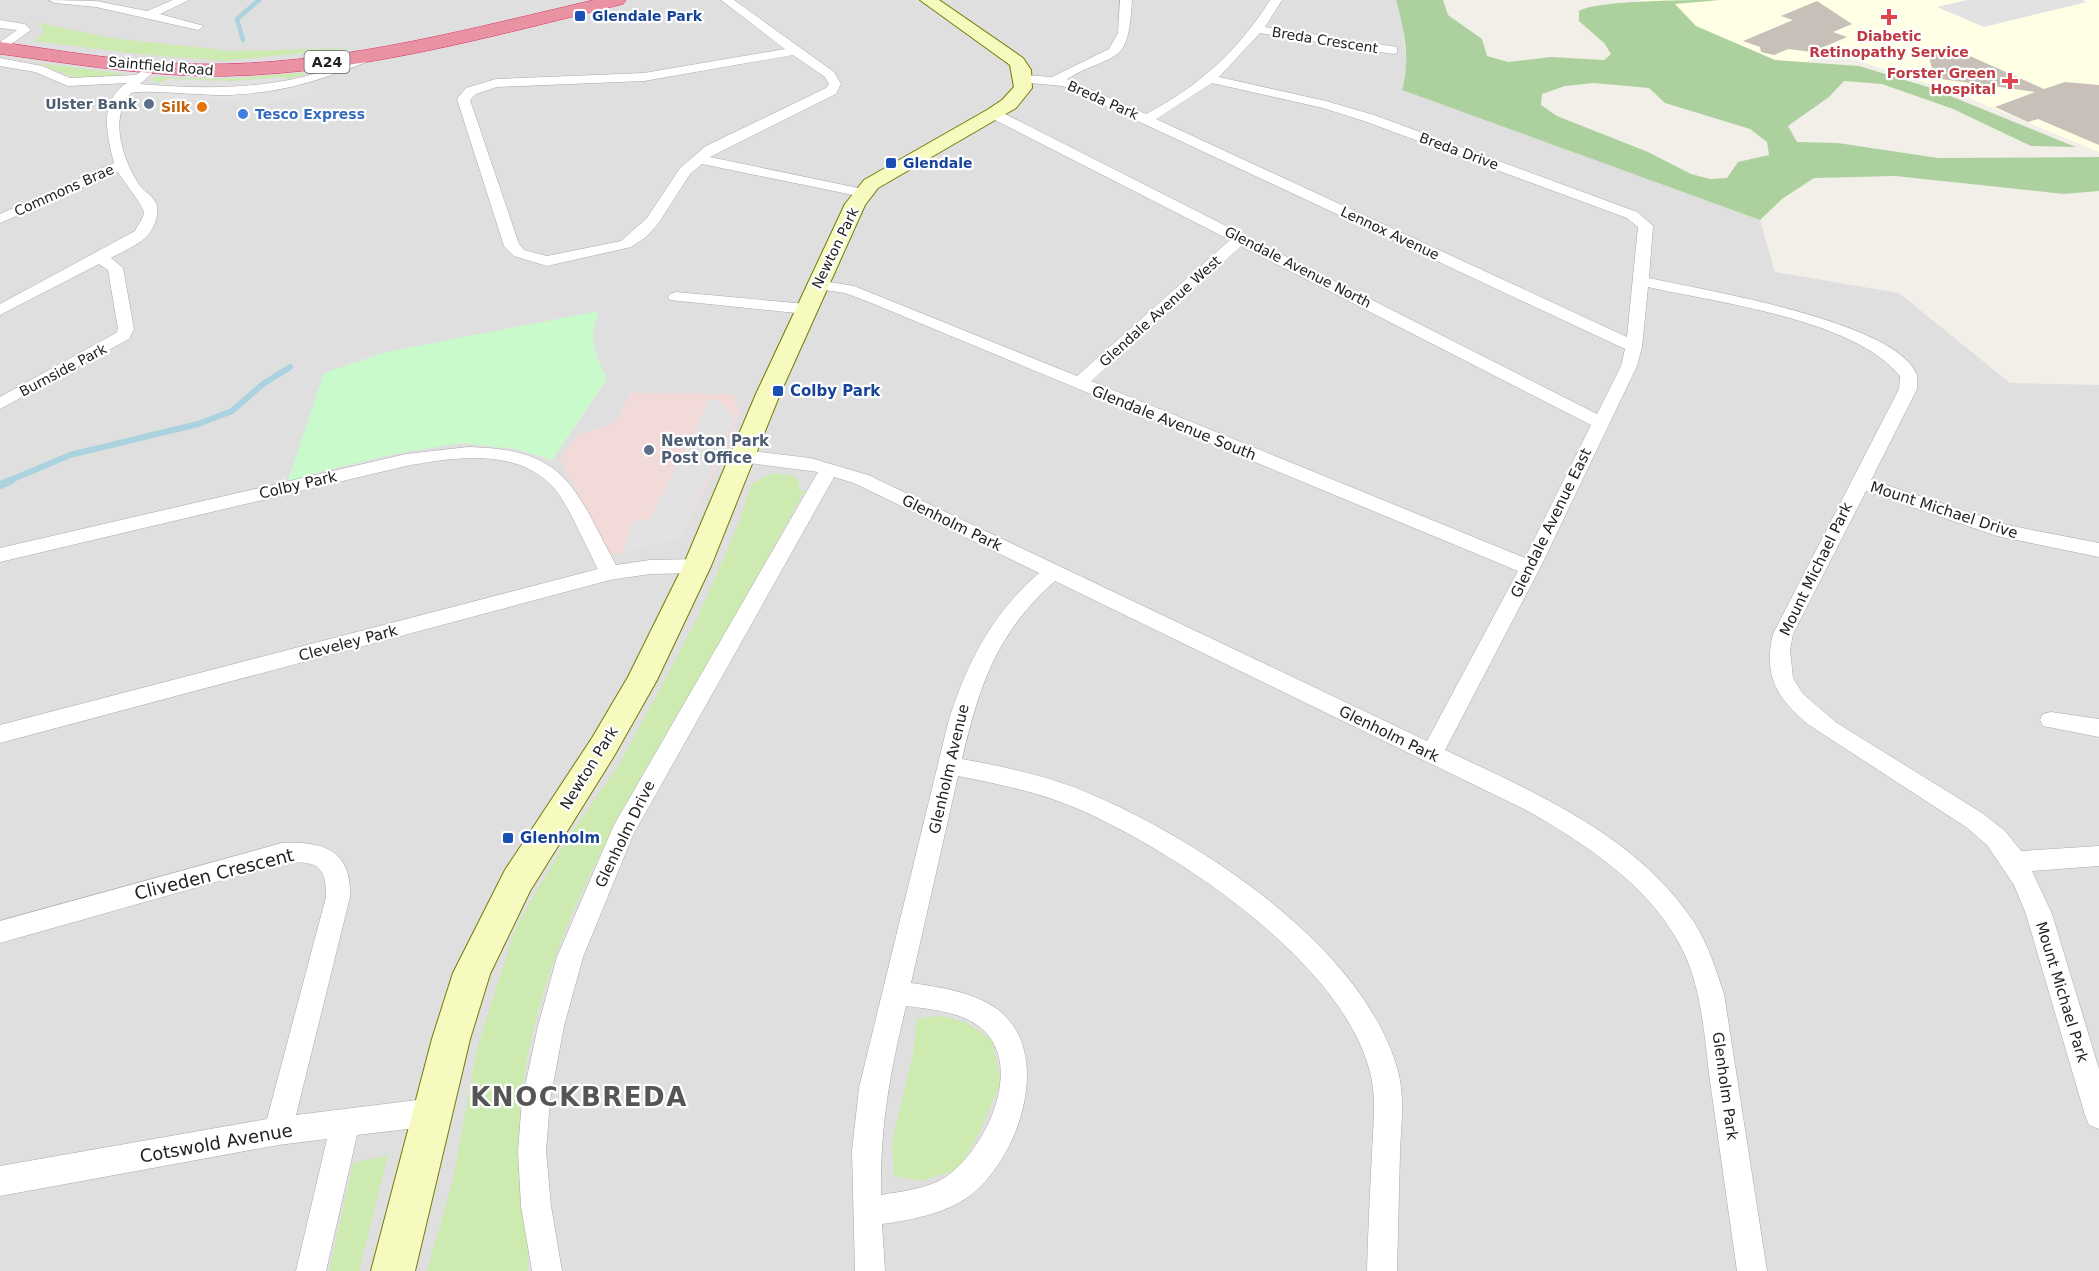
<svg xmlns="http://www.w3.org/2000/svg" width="2099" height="1271" font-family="'DejaVu Sans',sans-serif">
<rect width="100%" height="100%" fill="#f2efe9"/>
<polygon fill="#e0dfdf" points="0,0 1396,0 1403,27 1407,72 1402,90 1760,220 1775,272 1899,293 2010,383 2099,385 2099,1271 0,1271"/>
<polygon fill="#f2dad9" points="630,393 733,394 740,411 716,468 681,538 610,556 560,459 578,435 616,422"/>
<polygon fill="#ffffe5" points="1641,0 2099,0 2099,152 1959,94 1850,58 1816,58 1788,69 1663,16"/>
<g fill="#cdebb0">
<polygon points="35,22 111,38 232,51 354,48 225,61 138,54 34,41 44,32 41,25"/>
<polygon points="38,63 128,74 75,78"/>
<polygon points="310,72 288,79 283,77 229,81 167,79 160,83 151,80 156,77 221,79"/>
<path d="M774 473 793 476 799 481V490L805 491C771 550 739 610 705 668 627 800 543 935 522 1090 514 1150 530 1211 528 1271H427L453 1180 477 1049 515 929 565 842 620 763 698 617 740 520 751 484Z"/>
<polygon points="943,1016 967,1023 992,1040 1001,1082 978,1136 958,1169 922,1181 894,1176 892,1142 913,1053 917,1018"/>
<polygon points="388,1155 359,1271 329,1271 353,1163"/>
</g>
<path fill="#add19e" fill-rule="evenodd" d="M1396 0H1443L1448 15 1482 39 1487 56 1508 62 1551 57 1604 60 1611 54 1604 43 1579 21V11C1597 0 1691 0 1720 0L1675 4 1696 26 1775 60 1859 66 1928 87 2076 147 2031 146 1953 109 1882 84 1844 81 1829 97 1788 126 1797 142 1838 143 1938 158 2099 157V191L2064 194 1895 176 1814 178 1782 199 1760 220 1402 90C1411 60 1404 29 1396 0ZM1594 83 1649 88 1665 103 1750 129 1767 142 1769 155 1738 162 1727 178 1710 179 1691 174 1648 152 1557 116 1541 105 1542 94 1565 86Z"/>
<path fill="#c8facc" d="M599 311C588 341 594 351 607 379L552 460 515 449 462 443 405 452 326 470 287 483 324 373 386 352Z"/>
<g fill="#e2e2e2">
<polygon points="1967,0 2081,0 2087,2 1984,27 1937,7"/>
<polygon points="283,77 289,88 310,83 315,93 259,106 239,107 240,102 140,99 167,79 231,82"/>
<polygon points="709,400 719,400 735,419 681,538 623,553 633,522 650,519"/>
</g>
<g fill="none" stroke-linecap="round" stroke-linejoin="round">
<polyline stroke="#aad3df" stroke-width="4.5" points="243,40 237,19 259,0"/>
<polyline stroke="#aad3df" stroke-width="6" points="6,482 70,455 198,424 232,411 263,384 290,367"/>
<polyline stroke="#aad3df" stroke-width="8" points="0,485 10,481"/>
</g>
<g fill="#c7bfb8">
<polygon points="1817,1 1852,24 1833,32 1847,37 1812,52 1788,49 1774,55 1761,52 1760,47 1743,41 1793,20 1781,16"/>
<polygon points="1954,49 2044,89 2065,82 2099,85 2099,145 2038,119 2028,122 1995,107 2035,92 1934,78 1929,56"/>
</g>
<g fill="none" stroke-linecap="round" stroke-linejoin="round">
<g stroke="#a9a9a9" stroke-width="1">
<g id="street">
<polygon points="49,0 96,1 147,11 173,0 189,0 160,14 204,26 198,30 96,7 55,3"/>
<path d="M721 0H734L834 72 841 84 836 94 710 157 863 189 868 190V196L863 197 702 164 690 174 658 224 646 237 631 247 547 266 514 256 504 246 457 99 466 88 496 79 644 73 785 49ZM793 55 825 77 829 84 826 88 706 146 680 168 647 218 621 241 547 256 524 250 519 244 470 100 476 94 497 87 644 81Z"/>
<path d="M1120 0H1132C1128 69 1117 50 1067 79L1146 114C1198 87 1239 50 1270 0H1282L1265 27 1397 47V53L1393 54 1260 33 1219 77 1326 101 1374 115 1637 212 1653 226 1649 278C1702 290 1897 321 1917 375 1918 379 1917 385 1917 389L1871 480 2007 525 2099 543V557L1997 536 1866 491 1793 634 1790 650 1793 678 1803 694 1837 723 1982 813 2005 831 2021 851 2099 846V866L2032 871 2052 914 2099 1069V1129L2089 1125 2085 1115 2026 914 2014 885 1987 845 1966 827 1809 725C1777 698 1763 676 1773 634L1899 389 1900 376C1853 319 1719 303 1648 287L1642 347 1637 366 1540 568 1445 750C1536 793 1636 835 1694 922 1708 944 1716 970 1724 994L1767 1271H1737C1728 1208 1719 1144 1710 1081 1704 1035 1702 984 1679 943 1646 883 1584 843 1526 810L1055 581C997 632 979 686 962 759 1006 767 1052 777 1093 795 1204 843 1365 949 1398 1071 1405 1098 1401 1126 1400 1153 1399 1192 1398 1232 1397 1271H1367C1368 1232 1370 1192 1372 1153 1373 1126 1377 1098 1370 1072 1342 961 1175 851 1076 808 1039 792 998 784 958 776L911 983C939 987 974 992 997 1009 1056 1053 1018 1161 968 1197 943 1214 911 1220 882 1224L885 1271H855L852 1151 859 1088 948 723C966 664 992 614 1039 573L854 483 834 477 633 835 583 957 564 1026 550 1100 546 1151 551 1206 562 1271H532L521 1206 518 1151 522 1100 538 1026 557 957 614 825 818 472 742 462 736 460 733 456 736 452 742 450 810 458 868 475 1427 741 1518 571 869 302 845 293 811 288 809 285 817 280 854 286 1077 376 1230 240 989 117V111H999L1597 414 1621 366 1625 349 1063 86 1020 82V76L1024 75 1052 77 1109 49 1118 33ZM1212 83 1323 108 1364 121 1627 218 1638 227 1627 337 1156 119ZM1241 246 1591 425 1525 558 1091 381ZM906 1006C929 1009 957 1011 977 1025 1028 1060 987 1148 947 1176 928 1189 903 1191 881 1195 880 1125 890 1073 906 1006Z"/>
<polygon points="0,20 25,24 31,30 0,52 0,42 17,30 0,28"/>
<path d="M373 51 377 52V58C323 79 286 93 227 95 208 96 142 89 131 93 109 118 122 157 138 183 142 190 152 195 156 203 160 213 154 230 146 237 137 246 121 252 111 258L123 268 134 329 129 339 0 409V397L116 333 118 329 108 270 99 264 0 315V304L135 231C137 226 143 219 144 213 144 206 123 181 118 172L0 223V214L114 163C107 136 98 101 127 83L68 86 35 72 0 66V58L42 66 70 78 136 75 153 63 159 67 140 84C201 89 262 90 321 72 339 67 355 56 373 51Z"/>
<polygon points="676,292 806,304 814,309 806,314 670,300 668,297 670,294"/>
<path d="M468 447C568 449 574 488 616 565L650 560 697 559 704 561 707 566 704 571 697 573 650 574 610 580 0 743V725L598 569C587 549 568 504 554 488 517 447 455 457 406 466L0 562V548L406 454Z"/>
<polygon points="2051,712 2099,719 2099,737 2043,726 2040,720 2043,714"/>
<path d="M282 843C323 841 352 850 350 897L296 1115 433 1098 443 1102 447 1112 443 1122 433 1126 357 1135 326 1271H296L327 1139 278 1145 0 1196V1166L267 1119 326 897C327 862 313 861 282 863L0 943V921Z"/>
</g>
</g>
<g stroke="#707d05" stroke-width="2">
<polygon id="secondary" points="920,0 939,0 1023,58 1031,70 1032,88 1016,108 878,188 865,205 780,394 711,566 657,680 614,756 530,891 490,974 470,1039 415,1271 371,1271 432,1039 453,973 505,870 592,738 628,677 683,566 756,394 845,204 864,180 987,110 1002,100 1014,87 1010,65"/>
</g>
<g stroke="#dc2a67" stroke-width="1">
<path id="highway" d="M594 0H626L623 4C493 36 361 73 226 76 150 77 75 64 0 54V42C75 53 150 66 226 64 352 61 473 28 594 0Z"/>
</g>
<use href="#street" fill="#fff" fill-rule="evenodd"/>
<use href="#secondary" fill="#f7fabf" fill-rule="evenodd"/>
<use href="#highway" fill="#e892a2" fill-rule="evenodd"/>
</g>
<g fill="#1a4fb4" stroke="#fff" stroke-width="2">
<rect x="574" y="10" width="12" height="12" rx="3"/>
<rect x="885" y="157" width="12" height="12" rx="3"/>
<rect x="772" y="385" width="12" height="12" rx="3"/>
<rect x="502" y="832" width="12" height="12" rx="3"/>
</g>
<g fill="#e0444e" stroke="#fff" stroke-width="2">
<path d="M1886 8h6v6h6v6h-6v6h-6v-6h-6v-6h6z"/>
<path d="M2007 72h6v6h6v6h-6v6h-6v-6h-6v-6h6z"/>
</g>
<g fill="#5c6f8a" stroke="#fff" stroke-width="2">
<circle cx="149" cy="104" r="6"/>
<circle cx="649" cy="450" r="6"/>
</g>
<circle fill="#e8710a" stroke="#fff" stroke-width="2" cx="202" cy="107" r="6"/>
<circle fill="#3f7fe0" stroke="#fff" stroke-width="2" cx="243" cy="114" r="6"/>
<g text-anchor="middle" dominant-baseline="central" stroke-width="4.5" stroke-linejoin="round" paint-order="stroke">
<g font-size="14" font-weight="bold" fill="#164399" stroke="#fff" text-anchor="start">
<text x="592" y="16">Glendale Park</text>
<text x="903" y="163">Glendale</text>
</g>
<g font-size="14" font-weight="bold" fill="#be3a42" stroke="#fff">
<text x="1889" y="36">Diabetic<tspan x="1889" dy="16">Retinopathy Service</tspan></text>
<text x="1996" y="73" text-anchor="end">Forster Green<tspan x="1996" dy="16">Hospital</tspan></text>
</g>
<g font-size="14" fill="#222" stroke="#fff">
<text transform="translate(1325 40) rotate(9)">Breda Crescent</text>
<text transform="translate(161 66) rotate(5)">Saintfield Road</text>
<text transform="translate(1103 100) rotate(24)">Breda Park</text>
<text transform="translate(1459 151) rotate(20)">Breda Drive</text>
<text transform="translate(64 190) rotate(-24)">Commons Brae</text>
<text transform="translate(1390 233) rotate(25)">Lennox Avenue</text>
<text transform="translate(835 248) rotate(-64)">Newton Park</text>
<text transform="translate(1298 267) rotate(27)">Glendale Avenue North</text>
<text transform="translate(1160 311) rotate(-42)">Glendale Avenue West</text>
<text transform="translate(63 370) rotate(-28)">Burnside Park</text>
</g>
<rect fill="#fff" stroke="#646464" stroke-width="1.5" x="304.5" y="51" width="45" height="22" rx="4.5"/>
<g font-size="14" font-weight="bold" fill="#222">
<text x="327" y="62">A24</text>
</g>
<g font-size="14" font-weight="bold" fill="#4e5e75" stroke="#fff" text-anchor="end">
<text x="137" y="104">Ulster Bank</text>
</g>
<g font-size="14" font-weight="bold" fill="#c56008" stroke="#fff" text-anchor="end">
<text x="190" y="107">Silk</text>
</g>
<g font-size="14" font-weight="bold" fill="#366cbe" stroke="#fff" text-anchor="start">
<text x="255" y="114">Tesco Express</text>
</g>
<g font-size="15" font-weight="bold" fill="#164399" stroke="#fff" text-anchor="start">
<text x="790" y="391">Colby Park</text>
<text x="520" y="838">Glenholm</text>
</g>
<g font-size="15" fill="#222" stroke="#fff">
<text transform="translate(1174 423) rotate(22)">Glendale Avenue South</text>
<text transform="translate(298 485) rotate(-13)">Colby Park</text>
<text transform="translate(1944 510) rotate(18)">Mount Michael Drive</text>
<text transform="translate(952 523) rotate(26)">Glenholm Park</text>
<text transform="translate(1551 523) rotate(-64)">Glendale Avenue East</text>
<text transform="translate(1816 569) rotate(-64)">Mount Michael Park</text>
<text transform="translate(348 643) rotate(-15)">Cleveley Park</text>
<text transform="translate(1389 734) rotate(26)">Glenholm Park</text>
<text transform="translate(589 768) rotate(-58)">Newton Park</text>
<text transform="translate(949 769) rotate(-77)">Glenholm Avenue</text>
<text transform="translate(625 834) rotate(-64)">Glenholm Drive</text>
<text transform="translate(2062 992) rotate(73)">Mount Michael Park</text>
<text transform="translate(1725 1086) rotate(82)">Glenholm Park</text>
</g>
<g font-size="15" font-weight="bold" fill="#4e5e75" stroke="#fff" text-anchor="start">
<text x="661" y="441">Newton Park<tspan x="661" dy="17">Post Office</tspan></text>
</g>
<g font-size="18" fill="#222" stroke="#fff">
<text transform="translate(214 874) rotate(-14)">Cliveden Crescent</text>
<text transform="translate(216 1143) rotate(-10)">Cotswold Avenue</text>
</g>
<g font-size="26" font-weight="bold" letter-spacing="1.5" fill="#555" stroke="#fff">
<text x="579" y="1097">KNOCKBREDA</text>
</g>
</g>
</svg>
